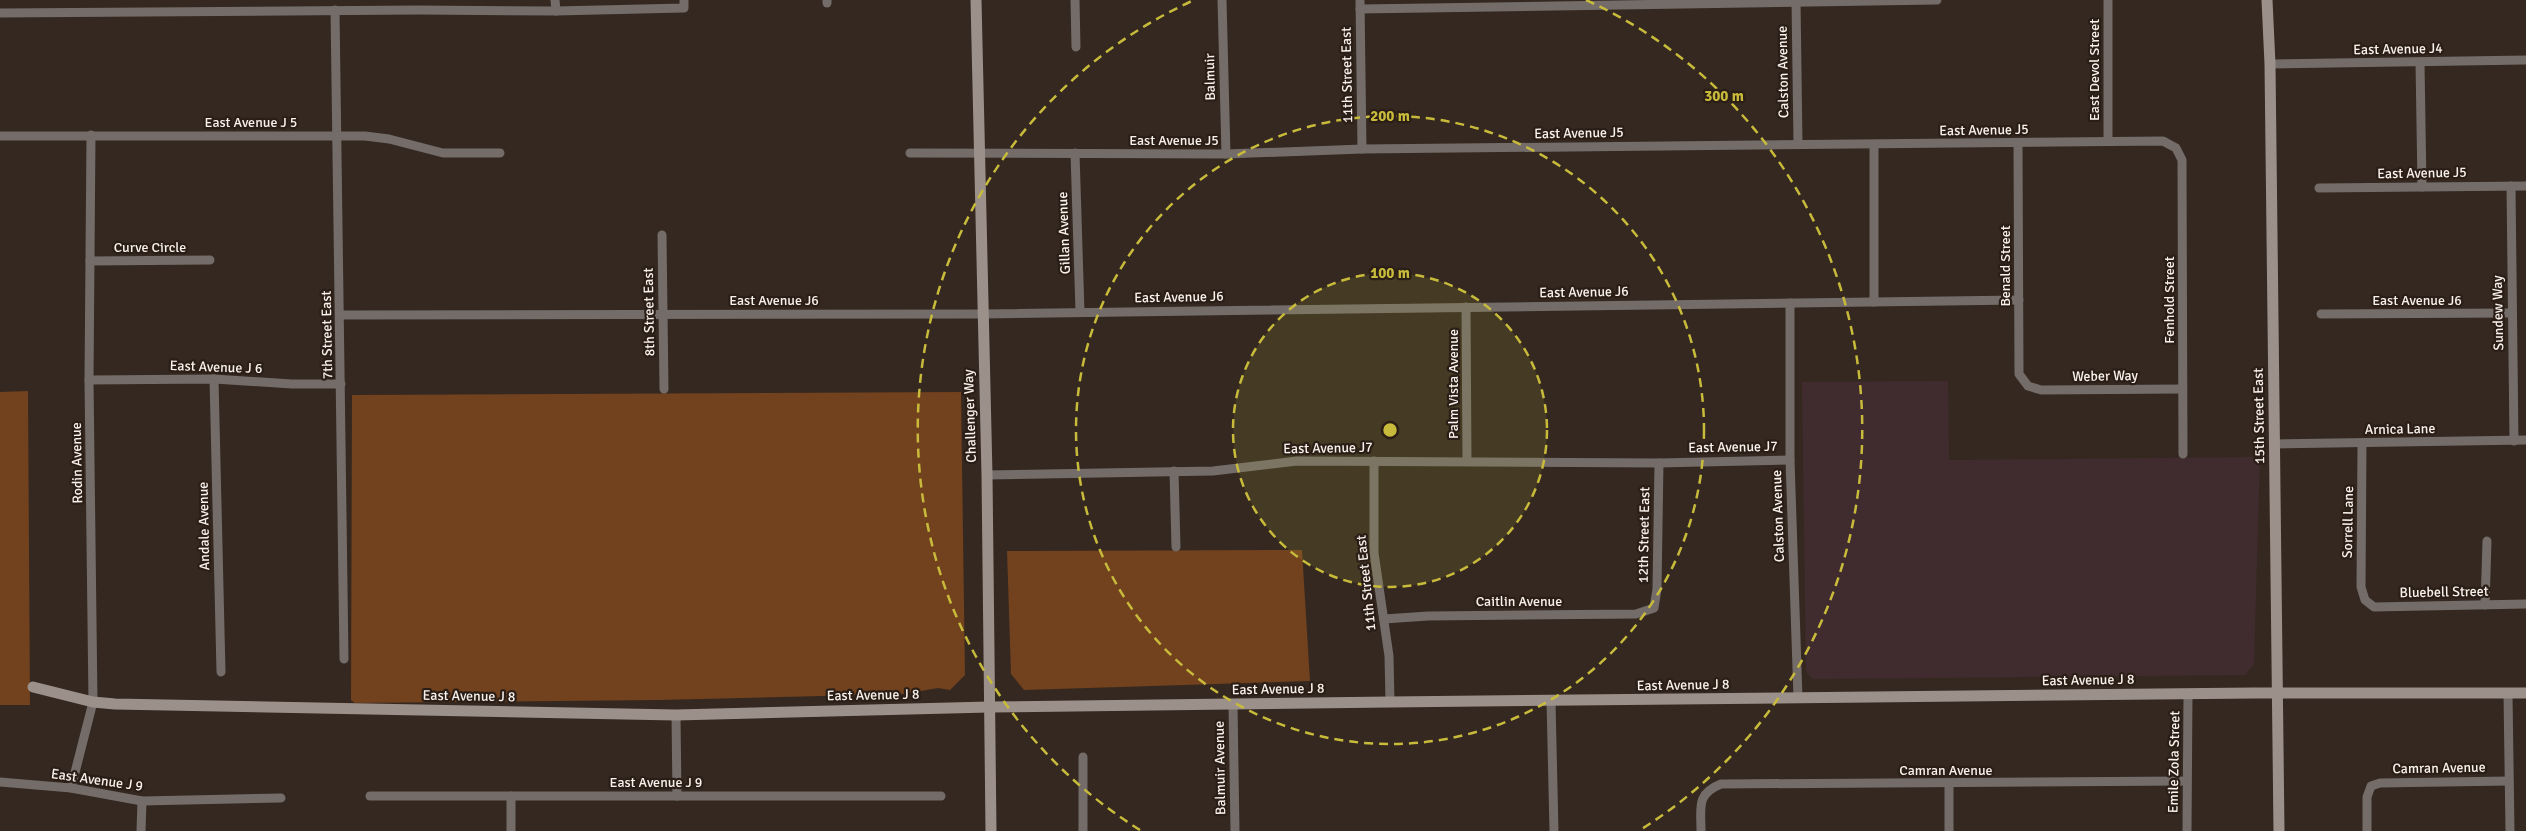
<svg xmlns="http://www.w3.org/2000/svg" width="2526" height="831" font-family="Signika,sans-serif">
<rect width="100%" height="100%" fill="#342820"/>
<polygon fill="#402c2e" points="1948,381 1949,460 2260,457 2254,664 2245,675 1813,679 1806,672 1802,382"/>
<g fill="#72411d">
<polygon points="28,391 30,705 0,705 0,392"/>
<polygon points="961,392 965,675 950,690 938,688 904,694 659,700 355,703 351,700 352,395"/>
<polygon points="1302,550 1310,681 1024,690 1011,674 1007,551"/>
</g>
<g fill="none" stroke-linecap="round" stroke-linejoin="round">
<g stroke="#736c69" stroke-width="9">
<polyline points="555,0 556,11"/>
<polyline points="1075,0 1076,47"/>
<polyline points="1222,0 1226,154"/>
<polyline points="1360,0 1362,149"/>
<polyline points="1796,0 1798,144"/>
<polyline points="827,3 827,0"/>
<polyline points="1360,9 1937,0"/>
<polyline points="335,10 344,659"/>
<polyline points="0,13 419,10 556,11 684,8 684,0"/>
<polyline points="2420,62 2422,187"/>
<polyline points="2270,64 2526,60"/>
<polyline points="0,136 365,136 389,139 443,153 500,153"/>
<polyline points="2108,141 2108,0"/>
<polyline points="2018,144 2019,374 2028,386 2041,390 2182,389"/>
<polyline points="910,153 1226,154 1362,149 2163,141 2176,148 2182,160 2183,454"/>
<polyline points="1075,153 1080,312"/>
<polyline points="2511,186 2514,441"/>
<polyline points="2319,188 2526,186"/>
<polyline points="662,235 664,389"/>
<polyline points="90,261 210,260"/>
<polyline points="1874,302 1874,145"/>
<polyline points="1790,303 1790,460 1798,698"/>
<polyline points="1466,307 1467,461"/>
<polyline points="2321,314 2512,313"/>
<polyline points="340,315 983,314 2019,300"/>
<polyline points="214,379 221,672"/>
<polyline points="89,380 214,379 292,384 341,384"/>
<polyline points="2362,443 2361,587 2365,600 2374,607 2526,604"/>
<polyline points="2274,444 2526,440"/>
<polyline points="1374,461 1374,553 1389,656 1390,702"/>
<polyline points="1174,471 1176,547"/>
<polyline points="987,475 1213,471 1297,461 1659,463 1790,460"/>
<polyline points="2485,605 2487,541"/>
<polyline points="1384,619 1428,616 1636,614 1654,608 1657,589 1659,463"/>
<polyline points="2508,694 2510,831"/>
<polyline points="1551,701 1554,831"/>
<polyline points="1233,705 1235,831"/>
<polyline points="676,715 677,796"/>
<polyline points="1083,757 1083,831"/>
<polyline points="0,782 71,788 142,801 281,798"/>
<polyline points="1949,783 1949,831"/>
<polyline points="71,788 93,702 89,380 91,135"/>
<polyline points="370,796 941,796"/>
<polyline points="511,796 511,831"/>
<polyline points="141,831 142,801"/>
<path d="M1701 831C1701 807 1696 794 1721 784L2186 781"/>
<polyline points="2187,831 2188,694"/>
<polyline points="2367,831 2367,797 2371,786 2380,783 2509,781"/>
</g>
<g stroke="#9c908b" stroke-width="11">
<polyline points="976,0 987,475 991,831"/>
<polyline points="2267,0 2270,64 2279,831"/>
<polyline points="33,687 93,702 115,704 676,715 989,707 1390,702 2254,693 2526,693"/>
</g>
</g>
<circle cx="1390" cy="430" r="157" fill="#c8bb3b" fill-opacity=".12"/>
<g fill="none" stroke="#c8bb3b" stroke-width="2.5" stroke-dasharray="9 6">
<circle cx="1390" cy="430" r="157"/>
<circle cx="1390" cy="430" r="314"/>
<path d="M1140 830A472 472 0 0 1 1194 0M1586 0A472 472 0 0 1 1640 830"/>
</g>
<g text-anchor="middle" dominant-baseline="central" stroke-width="4.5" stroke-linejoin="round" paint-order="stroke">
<g font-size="14" fill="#f9f1eb" stroke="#2a1e16">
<text transform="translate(2398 49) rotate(-1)">East Avenue J4</text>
<text transform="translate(2094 70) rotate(-90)">East Devol Street</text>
<text transform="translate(1783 72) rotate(-91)">Calston Avenue</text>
<text transform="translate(1347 75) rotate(-91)">11th Street East</text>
<text transform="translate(1210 77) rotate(-91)">Balmuir</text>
<text x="251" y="122">East Avenue J 5</text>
<text transform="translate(1984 130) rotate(-1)">East Avenue J5</text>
<text transform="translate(1579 133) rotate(-1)">East Avenue J5</text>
<text x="1174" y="140">East Avenue J5</text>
<text transform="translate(2422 173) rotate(-1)">East Avenue J5</text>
<text transform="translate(1064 233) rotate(-92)">Gillan Avenue</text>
<text x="150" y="247">Curve Circle</text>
<text transform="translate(2005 266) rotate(-90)">Benald Street</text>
<text transform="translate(1584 292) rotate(-1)">East Avenue J6</text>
<text transform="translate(1179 297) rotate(-1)">East Avenue J6</text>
<text x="774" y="300">East Avenue J6</text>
<text transform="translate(2169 300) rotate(-90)">Fenhold Street</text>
<text x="2417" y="300">East Avenue J6</text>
<text transform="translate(649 312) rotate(-91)">8th Street East</text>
<text transform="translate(2498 313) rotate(-91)">Sundew Way</text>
<text transform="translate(327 335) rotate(-91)">7th Street East</text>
<text transform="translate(216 367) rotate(2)">East Avenue J 6</text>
<text transform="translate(2105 376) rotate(-1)">Weber Way</text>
<text transform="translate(1453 384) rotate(-90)">Palm Vista Avenue</text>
<text transform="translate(970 416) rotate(-92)">Challenger Way</text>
<text transform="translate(2259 416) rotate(-91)">15th Street East</text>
<text transform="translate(2400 429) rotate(-1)">Arnica Lane</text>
<text transform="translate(1733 447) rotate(-1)">East Avenue J7</text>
<text transform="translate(1328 448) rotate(-1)">East Avenue J7</text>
<text transform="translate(77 463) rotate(-91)">Rodin Avenue</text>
<text transform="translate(1778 516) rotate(-92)">Calston Avenue</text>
<text transform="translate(2348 522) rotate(-89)">Sorrell Lane</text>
<text transform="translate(204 526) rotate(-91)">Andale Avenue</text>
<text transform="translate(1644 535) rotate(-89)">12th Street East</text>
<text transform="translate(1366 583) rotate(-96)">11th Street East</text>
<text transform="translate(2444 592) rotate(-1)">Bluebell Street</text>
<text x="1519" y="601">Caitlin Avenue</text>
<text transform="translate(2088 680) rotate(-1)">East Avenue J 8</text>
<text transform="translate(1683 685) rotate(-1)">East Avenue J 8</text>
<text transform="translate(1278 689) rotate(-1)">East Avenue J 8</text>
<text transform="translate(873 695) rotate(-1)">East Avenue J 8</text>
<text transform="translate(469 696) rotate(1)">East Avenue J 8</text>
<text transform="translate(2174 762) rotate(-89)">Emile Zola Street</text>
<text transform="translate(1220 768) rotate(-91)">Balmuir Avenue</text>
<text transform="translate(2439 768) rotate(-1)">Camran Avenue</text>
<text x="1946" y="770">Camran Avenue</text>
<text transform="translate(97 780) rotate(8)">East Avenue J 9</text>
<text x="656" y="782">East Avenue J 9</text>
</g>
</g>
<circle cx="1390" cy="430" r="8" fill="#c8bb3b" stroke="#2a1e16" stroke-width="2.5"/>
<g font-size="15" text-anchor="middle" font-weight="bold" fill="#c8bb3b" stroke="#2a1e16" stroke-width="4.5" stroke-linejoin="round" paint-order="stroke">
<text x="1724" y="101">300 m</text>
<text x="1390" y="121">200 m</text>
<text x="1390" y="278">100 m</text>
</g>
</svg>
